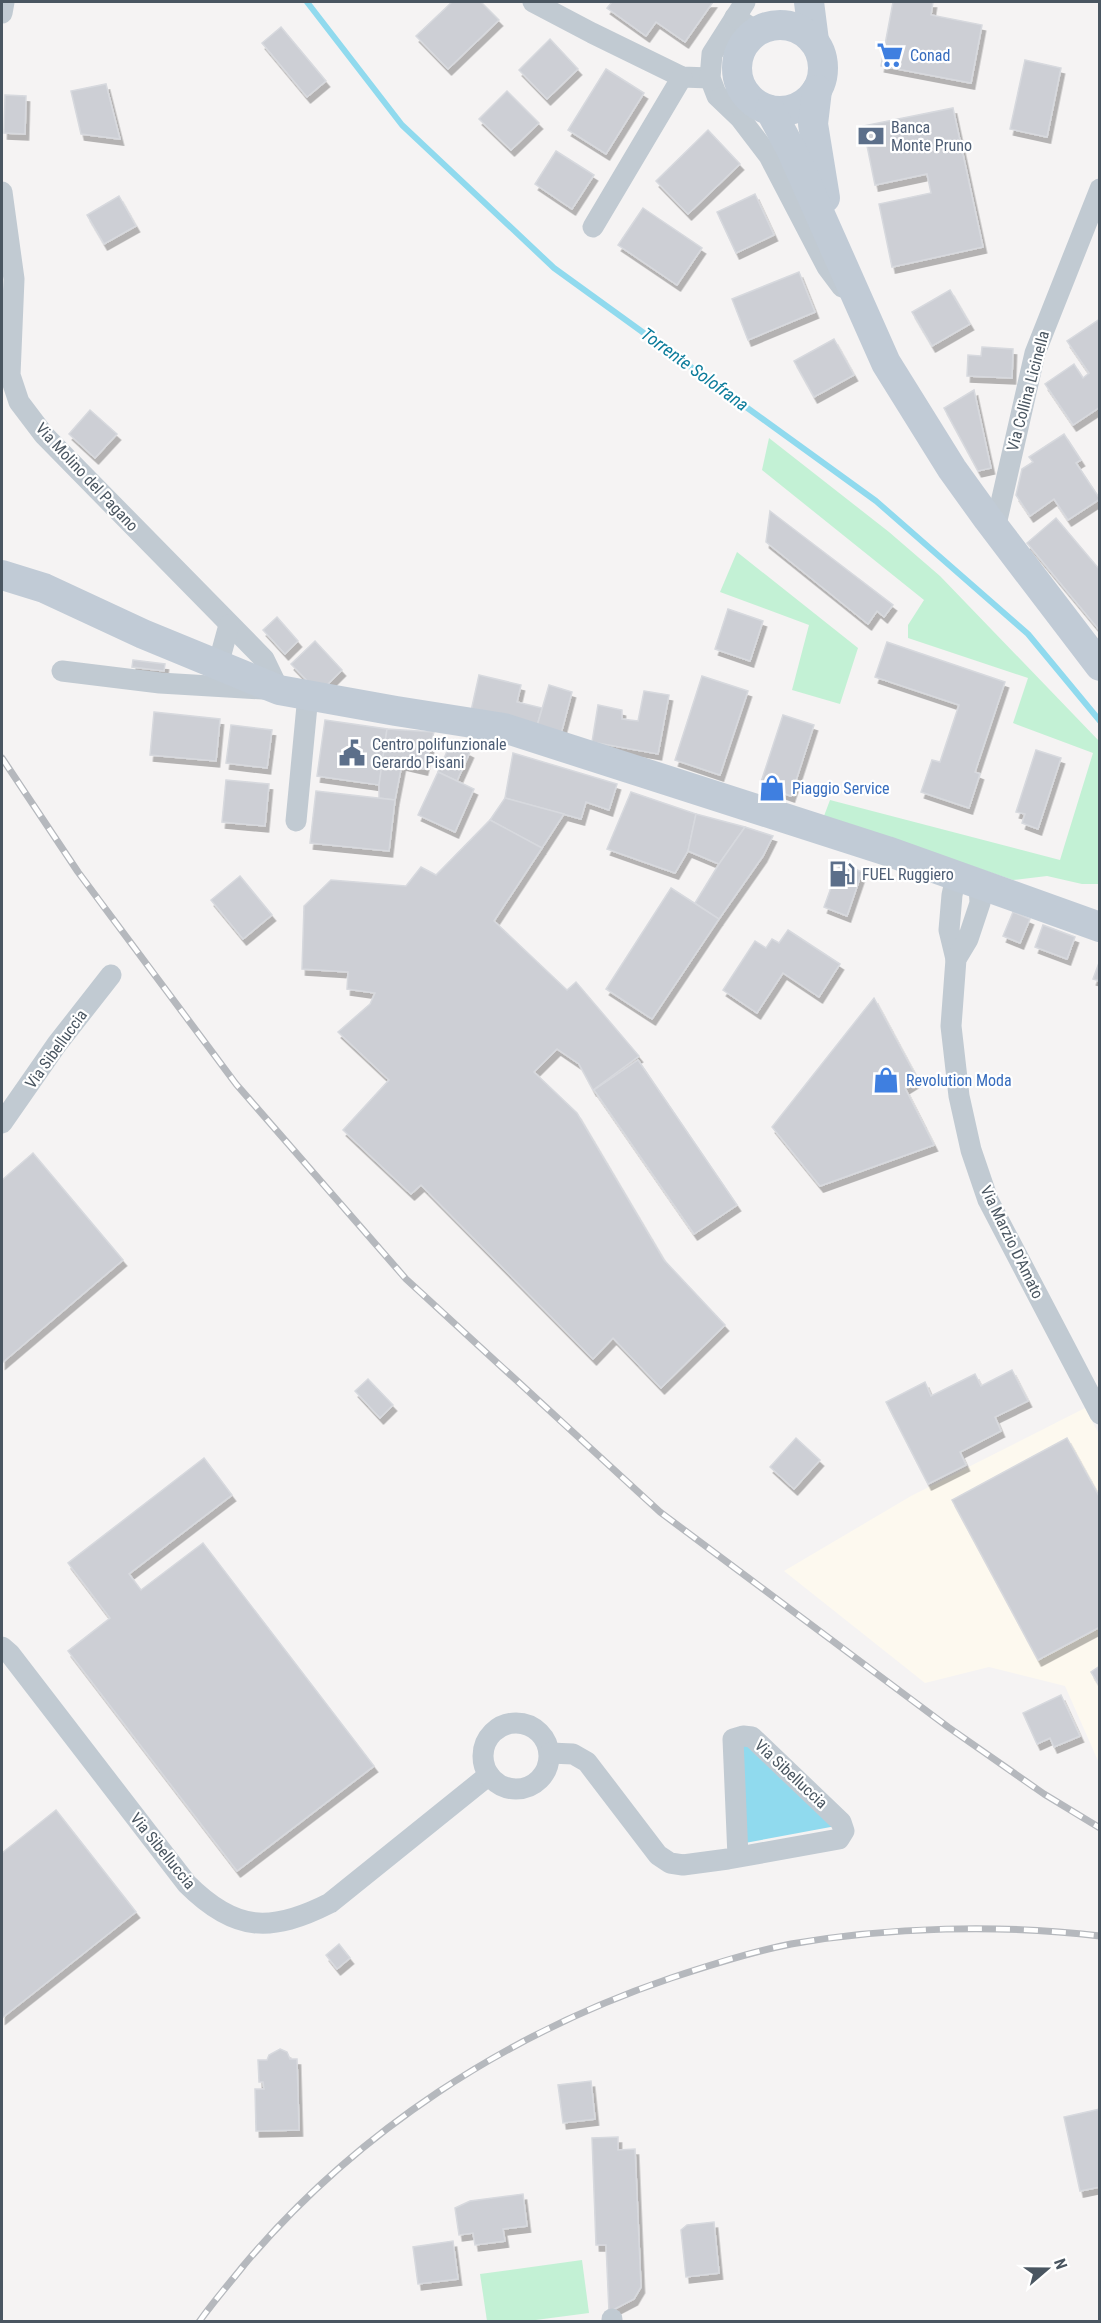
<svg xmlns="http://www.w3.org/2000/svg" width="1101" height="2323" font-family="'Roboto Condensed',sans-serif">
<defs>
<filter id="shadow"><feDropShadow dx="3.5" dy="6" stdDeviation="0" flood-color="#0004"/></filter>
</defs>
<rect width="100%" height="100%" fill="#f5f3f3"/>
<polygon fill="#fdf9ef" points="1085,1408 1100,1436 1099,1763 1065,1686 989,1667 925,1683 784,1571 911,1496"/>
<g fill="#c3f1d5">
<polygon points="769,438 889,532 940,576 1099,741 1099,884 1082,884 1047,876 1013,880 824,816 830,800 1060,860 1093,753 1013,723 1028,678 908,638 908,625 924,600 762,470"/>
<polygon points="737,552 858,648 840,704 792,690 809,625 720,592"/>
<polygon points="582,2260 589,2313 528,2321 487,2321 480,2274"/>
</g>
<polygon fill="#90daee" points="742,1741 836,1826 745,1843"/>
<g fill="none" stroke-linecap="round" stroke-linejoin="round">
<polyline stroke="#90daee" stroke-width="6" points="307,2 402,125 554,268 876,501 1028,634 1100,721"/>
</g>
<g fill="#cdcfd5" stroke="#d7d9de" stroke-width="1.5" filter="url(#shadow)">
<polygon points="452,2 481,2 499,20 448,69 416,36"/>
<polygon points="612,2 713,2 685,42 656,22 646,36 607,8"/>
<polygon points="893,2 933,2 931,15 982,25 971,83 881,66"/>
<polygon points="281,27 326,81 307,97 262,43"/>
<polygon points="550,39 578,69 547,99 519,70"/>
<polygon points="1025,60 1061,68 1047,137 1010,129"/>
<polygon points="606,69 644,93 606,154 568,130"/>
<polygon points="106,84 120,139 81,134 71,91"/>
<polygon points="507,91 539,123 511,150 479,119"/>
<polygon points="5,95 26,96 25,134 4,133"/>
<polygon points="953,108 983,247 892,267 879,204 931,193 927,174 875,185 863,126"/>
<polygon points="708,130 740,164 688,214 656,181"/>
<polygon points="556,151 594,175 572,209 535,184"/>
<polygon points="755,194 774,235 736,253 717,212"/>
<polygon points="119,196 136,226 104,244 87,215"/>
<polygon points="643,208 702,248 677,285 618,245"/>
<polygon points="799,272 815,312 748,340 732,299"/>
<polygon points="950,290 970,324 932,346 912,312"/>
<polygon points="1100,319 1100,407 1073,425 1045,384 1074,364 1083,378 1089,373 1067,341"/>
<polygon points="834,339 854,375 814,397 794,361"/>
<polygon points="982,347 1013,349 1012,378 967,376 968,355 981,356"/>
<polygon points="974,390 991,468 978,471 944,408"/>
<polygon points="90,410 117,434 95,458 69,434"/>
<polygon points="1064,434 1081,460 1076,463 1100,499 1068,520 1054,499 1030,516 1016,495 1022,469 1033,462 1029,457"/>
<polygon points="770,511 893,605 884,617 877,611 868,624 766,542"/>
<polygon points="1056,518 1100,570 1100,631 1027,543"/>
<polygon points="728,609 763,621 750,661 715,649"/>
<polygon points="277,617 298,641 285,654 263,630"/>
<polygon points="315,641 342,670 319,693 291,664"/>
<polygon points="887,642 1005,682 975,772 980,774 969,808 921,792 932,760 940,762 959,705 875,677"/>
<polygon points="133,660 165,664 164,671 132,667"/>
<polygon points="479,675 521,685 517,702 542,708 537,726 471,711"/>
<polygon points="702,676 748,691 720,775 675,760"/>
<polygon points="549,685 572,692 561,734 537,726"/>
<polygon points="644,691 669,695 658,754 592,742 598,705 622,710 622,719 638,721"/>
<polygon points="154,712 220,719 216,761 150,755"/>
<polygon points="783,715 814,725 791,796 760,785"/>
<polygon points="325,720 387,729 379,785 317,776"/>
<polygon points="231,725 272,730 267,768 226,763"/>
<polygon points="387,729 434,732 424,769 402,764 395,800 379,798 379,785"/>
<polygon points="451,742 470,752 457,781 438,772"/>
<polygon points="1036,750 1061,758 1038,829 1022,823 1025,814 1016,812"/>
<polygon points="513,753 617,784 609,810 586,802 581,819 505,798"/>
<polygon points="438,772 474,789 455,832 418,815"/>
<polygon points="226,780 269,784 265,826 222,822"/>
<polygon points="316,791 395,800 389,851 310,843"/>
<polygon points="631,792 696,814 688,851 675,873 607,849"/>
<polygon points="505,798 564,814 542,848 490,820"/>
<polygon points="696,814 745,827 719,864 688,851"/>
<polygon points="490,820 542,848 494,921 567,990 576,982 639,1056 593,1090 579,1064 557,1049 534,1072 577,1113 664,1260 725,1325 661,1388 613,1338 593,1359 421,1185 411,1194 343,1130 389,1080 338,1032 370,1004 375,993 347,989 348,972 302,969 304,906 331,880 406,886 421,867 436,875"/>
<polygon points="745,827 773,836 763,856 719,919 695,903 719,864"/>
<polygon points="840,863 862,872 847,916 824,907"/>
<polygon points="240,876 272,915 243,939 211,900"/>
<polygon points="671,888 719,919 652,1019 606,989"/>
<polygon points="1013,912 1030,919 1020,943 1003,936"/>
<polygon points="1043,925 1075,937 1067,959 1035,947"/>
<polygon points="788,930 840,964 819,997 783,973 757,1013 723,990 755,941 766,948 772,939 779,943"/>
<polygon points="1100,960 1100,981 1093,979"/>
<polygon points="874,998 918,1080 905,1088 934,1145 820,1186 772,1127"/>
<polygon points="638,1060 737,1205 694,1234 594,1090"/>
<polygon points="33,1153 123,1260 2,1363 2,1180"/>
<polygon points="1012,1370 1028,1401 995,1417 1001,1431 960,1452 966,1465 928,1484 886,1402 925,1382 931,1396 975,1374 981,1386"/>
<polygon points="368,1379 393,1405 380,1418 355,1391"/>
<polygon points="796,1438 820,1460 794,1489 770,1467"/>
<polygon points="1067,1438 1100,1498 1100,1627 1038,1660 952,1500"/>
<polygon points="204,1458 232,1495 129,1574 141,1590 203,1543 374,1766 237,1871 68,1651 110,1618 68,1563"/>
<polygon points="1100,1666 1100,1687 1091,1672"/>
<polygon points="1061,1695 1080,1736 1054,1747 1050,1738 1037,1744 1023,1713"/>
<polygon points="56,1810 136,1912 2,2018 2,1853"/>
<polygon points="339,1944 350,1958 337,1969 326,1955"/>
<polygon points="280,2049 287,2052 290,2059 297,2059 299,2130 256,2131 255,2089 264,2089 263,2082 259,2082 258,2060 267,2060 269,2055"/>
<polygon points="591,2081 595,2119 563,2123 558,2085"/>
<polygon points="1100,2109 1100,2187 1080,2191 1064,2117"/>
<polygon points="618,2137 618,2150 635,2149 641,2287 634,2299 609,2312 606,2245 596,2245 592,2138"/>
<polygon points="523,2194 527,2226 503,2229 505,2241 475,2245 473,2233 459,2235 455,2208 470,2201"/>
<polygon points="714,2222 719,2273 686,2277 681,2230 687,2225"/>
<polygon points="453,2241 458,2279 418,2284 413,2247"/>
</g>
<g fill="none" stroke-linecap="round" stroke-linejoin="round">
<g stroke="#c1cad2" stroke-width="21">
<polyline points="533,2 592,33 682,77 710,78"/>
<polyline points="745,2 712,54 710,78 717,96 740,118 769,156 827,267 842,287"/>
<polyline points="2,13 4,2"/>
<polyline points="735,17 757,32"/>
<polyline points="721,98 736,104 763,108"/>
<polyline points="2,192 14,279 10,375 19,402 44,435 264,659 279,690 160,683 62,671"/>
<polyline points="593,227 682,77"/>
<polyline points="995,529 1035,353 1100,189"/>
<polyline points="218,665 229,625"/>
<polyline points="296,821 308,695"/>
<polyline points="956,877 952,895 949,930 956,959"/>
<polyline points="979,885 980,903 968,939 956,959 951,1026 959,1096 971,1150 988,1200 1100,1414"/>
<polyline points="2,1123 57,1044 111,975"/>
<path d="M2 1647 10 1654 187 1884C235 1932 271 1933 330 1903L489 1775"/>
<circle cx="516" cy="1756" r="33"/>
<polyline points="550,1753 573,1754 587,1762 658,1855 670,1863 683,1865 728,1859 839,1839 844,1831 841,1822 752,1737 743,1736 733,1739 738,1857"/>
<polyline points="612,2322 612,2319"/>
</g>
<g stroke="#c1cbd6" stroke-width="30">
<polyline points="809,2 814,41"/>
<circle cx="780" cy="68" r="43"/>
<polyline points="817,90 813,124 825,198"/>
<polyline points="770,110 791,149 886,363 952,469 988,519 1100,666"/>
<polyline points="2,575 44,588 143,634 279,690 396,711 504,728 887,851 1100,927"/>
</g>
<g stroke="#b5b8bd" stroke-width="7">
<g id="rail">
<polyline points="2,758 78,872 236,1084 406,1279 660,1512 948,1727 1044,1794 1100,1828"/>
<path d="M199 2322C213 2302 229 2284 244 2265 357 2131 506 2034 671 1978 710 1965 750 1952 791 1944 888 1927 1002 1924 1100 1936"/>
</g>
</g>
<use href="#rail" stroke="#fff" stroke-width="4.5" stroke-dasharray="14" stroke-linecap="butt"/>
</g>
<defs>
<g id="supermarket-bare" transform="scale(2.07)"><path d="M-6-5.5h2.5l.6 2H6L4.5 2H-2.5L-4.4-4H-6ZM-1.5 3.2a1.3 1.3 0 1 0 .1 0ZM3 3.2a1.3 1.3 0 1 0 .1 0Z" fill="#3f7fe0" stroke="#fff" stroke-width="2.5" paint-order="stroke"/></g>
<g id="bank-bare" transform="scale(2.07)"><path d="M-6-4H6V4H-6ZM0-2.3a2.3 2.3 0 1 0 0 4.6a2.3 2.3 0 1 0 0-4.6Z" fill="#5c6f8a" stroke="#fff" stroke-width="2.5" paint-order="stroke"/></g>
<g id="civic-bare" transform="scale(2.07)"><path d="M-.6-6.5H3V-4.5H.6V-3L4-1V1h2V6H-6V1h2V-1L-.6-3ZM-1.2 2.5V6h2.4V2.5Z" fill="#5c6f8a" stroke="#fff" stroke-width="2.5" paint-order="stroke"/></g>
<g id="shop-bare" transform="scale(2.07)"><path d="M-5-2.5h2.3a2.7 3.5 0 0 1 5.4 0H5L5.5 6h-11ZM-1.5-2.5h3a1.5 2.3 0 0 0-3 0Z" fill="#3f7fe0" stroke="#fff" stroke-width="2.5" paint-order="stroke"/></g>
<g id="fuel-bare" transform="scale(2.07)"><path d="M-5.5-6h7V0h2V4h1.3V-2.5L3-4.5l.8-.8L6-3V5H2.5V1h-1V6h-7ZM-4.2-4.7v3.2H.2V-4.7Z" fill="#5c6f8a" stroke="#fff" stroke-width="2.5" paint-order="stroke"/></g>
</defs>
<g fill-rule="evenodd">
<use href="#supermarket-bare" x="890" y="55"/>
<use href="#bank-bare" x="871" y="136"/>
<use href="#civic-bare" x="352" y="753"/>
<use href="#shop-bare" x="772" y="788"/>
<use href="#fuel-bare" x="842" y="874"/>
<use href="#shop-bare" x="886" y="1080"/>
</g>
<g text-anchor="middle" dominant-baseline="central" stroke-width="4.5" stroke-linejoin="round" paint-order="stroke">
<g font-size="16" fill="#366cbe" stroke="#fff" text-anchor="start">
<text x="910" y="55">Conad</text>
<text x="792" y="788">Piaggio Service</text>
<text x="906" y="1080">Revolution Moda</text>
</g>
<g font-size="16" fill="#4e5e75" stroke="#fff" text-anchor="start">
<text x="891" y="127">Banca<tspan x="891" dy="18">Monte Pruno</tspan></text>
<text x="372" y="744">Centro polifunzionale<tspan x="372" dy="18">Gerardo Pisani</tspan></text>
<text x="862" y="874">FUEL Ruggiero</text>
</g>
<g font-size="16" fill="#4a5661" stroke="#fff">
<text transform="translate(1028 391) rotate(-75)">Via Collina Licinella</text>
<text transform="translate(87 477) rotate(47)">Via Molino del Pagano</text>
<text transform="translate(56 1049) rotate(-54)">Via Sibelluccia</text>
<text transform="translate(1012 1242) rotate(64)">Via Marzio D'Amato</text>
<text transform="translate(791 1774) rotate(43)">Via Sibelluccia</text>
<text transform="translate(163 1851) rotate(51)">Via Sibelluccia</text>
</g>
<g font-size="18" font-style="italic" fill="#0c7c9b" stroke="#fff">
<text transform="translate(695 369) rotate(36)">Torrente Solofrana</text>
</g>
</g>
<rect width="1101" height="2323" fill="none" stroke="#4a5661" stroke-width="6"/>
<g transform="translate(1047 2269) rotate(70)" stroke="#ffffff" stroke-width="4.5" paint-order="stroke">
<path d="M0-4.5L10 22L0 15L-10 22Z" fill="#4a5661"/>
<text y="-9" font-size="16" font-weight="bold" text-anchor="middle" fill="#4a5661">N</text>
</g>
</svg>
